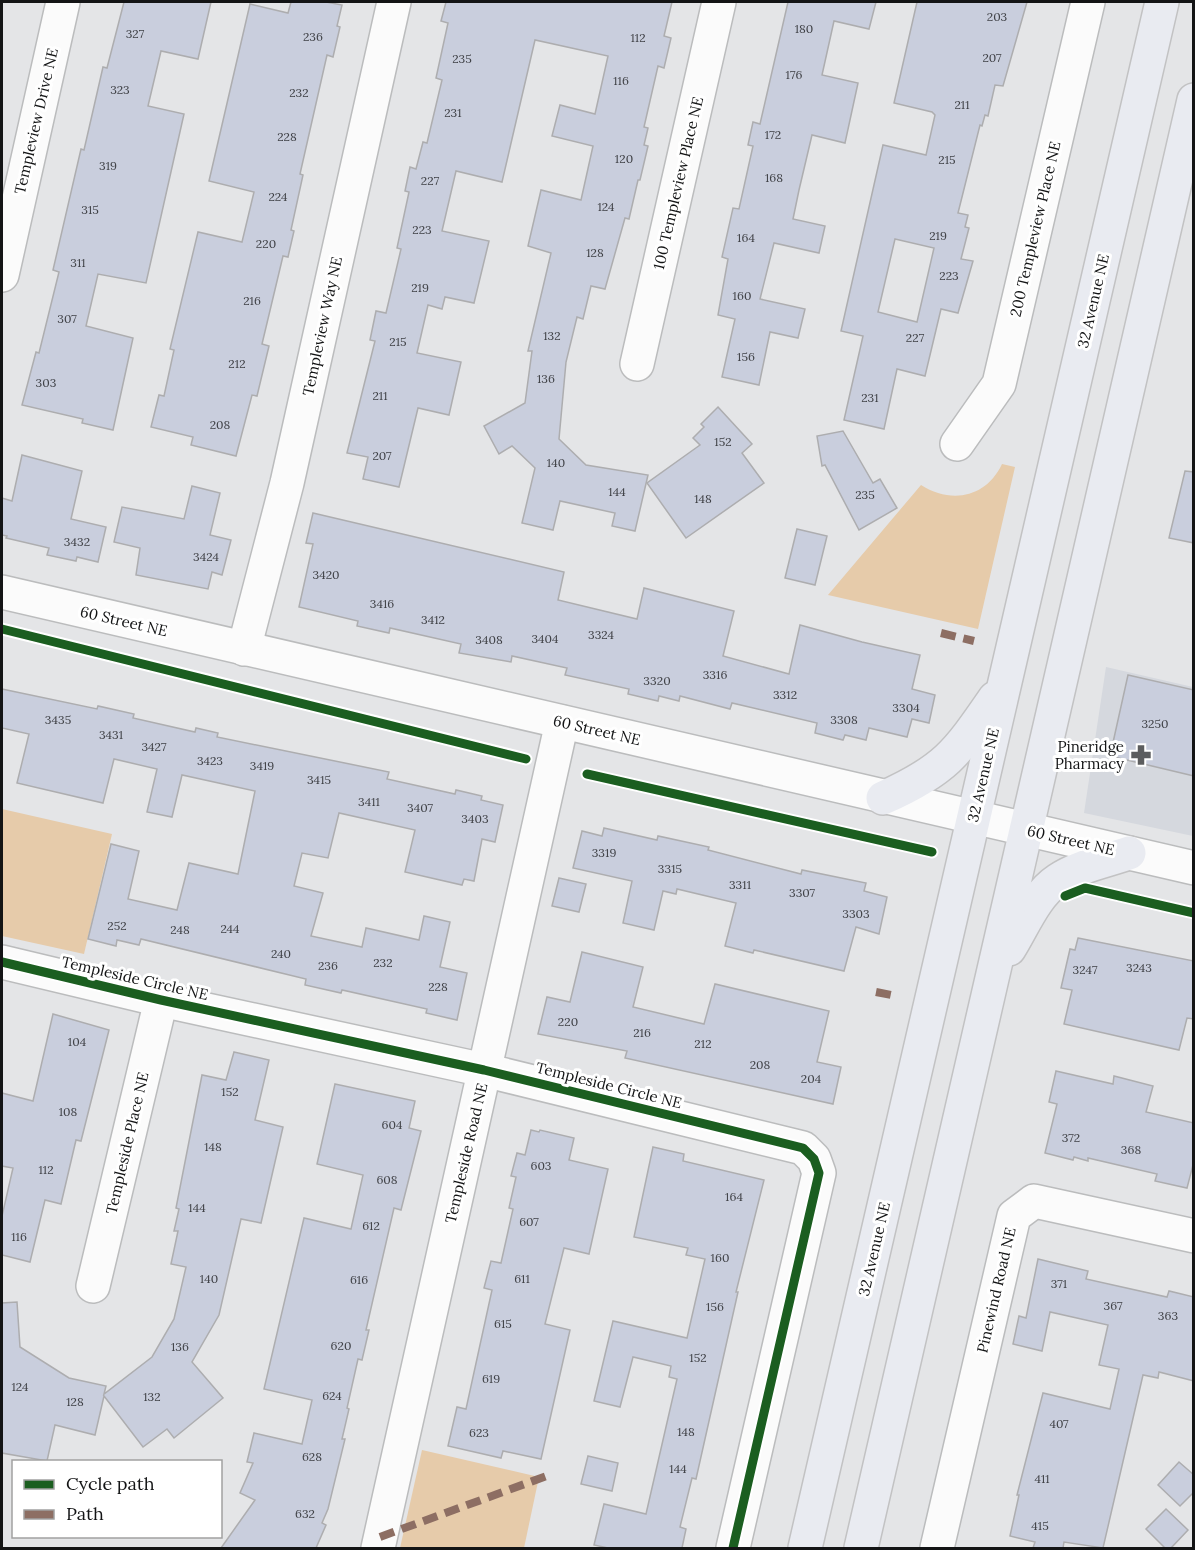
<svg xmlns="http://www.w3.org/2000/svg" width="1195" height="1550" font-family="Lora,serif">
<rect width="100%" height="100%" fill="#e4e5e7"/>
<polygon fill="#d5d8de" points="1106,667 1193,687 1193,836 1084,813"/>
<g fill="#e6cbaa">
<path d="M1002 464 1015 467 978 629 828 595 921 485C951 504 986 498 1002 464Z"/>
<polygon points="2,809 112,834 84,954 2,936"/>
<polygon points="422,1450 539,1477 524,1548 400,1548"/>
</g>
<g fill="#c9cedd" stroke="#adadaf" stroke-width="1.5" fill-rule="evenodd">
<polygon points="124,2 211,2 198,59 161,51 148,106 184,114 146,283 98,274 86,326 133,338 113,430 82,423 83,419 22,405 36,352 39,353 59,272 53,270 81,149 84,150 103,67 107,68"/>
<polygon points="291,2 326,2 342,5 337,26 340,27 333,57 327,55 300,174 303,175 291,230 294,231 288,257 283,256 262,344 269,346 257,396 252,395 236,456 191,445 193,437 151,427 159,395 164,396 174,350 170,349 198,232 242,242 254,192 209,181 250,4 288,13"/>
<polygon points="446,2 672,2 664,36 671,38 664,68 658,66 644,127 648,128 644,145 648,146 640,180 638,180 629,219 625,218 605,289 591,286 583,319 577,317 566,362 559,439 586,465 648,475 635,531 612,526 615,513 560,501 553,530 522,523 535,468 512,446 499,454 484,426 525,403 532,351 528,351 551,253 528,246 541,190 581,200 593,146 552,136 560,105 595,114 608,56 535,40 502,182 456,171 442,231 489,241 474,303 445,297 442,309 428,305 417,353 461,362 449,415 418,408 399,487 363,479 368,457 347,453 375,341 370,340 376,311 386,313 401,249 397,248 409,192 405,191 410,167 416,169 423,142 427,143 442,80 436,78 448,23 441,21"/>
<polygon points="788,2 876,2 869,29 834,21 822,75 858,83 845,143 812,135 799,190 793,219 825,226 819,253 774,243 760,299 805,309 798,338 770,332 759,385 722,377 735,319 718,315 728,259 722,257 733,208 739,209 753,146 748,145 753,122 760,124"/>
<path d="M917 2H1027L1003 86 995 85 988 116 985 115 982 126 980 125 958 213 968 215 965 227 969 228 961 259 973 261 958 313 941 309 925 376 897 369 884 429 844 420 863 336 841 331 883 145 926 155 935 115 932 112 894 103ZM895 239 934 248 917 322 878 312Z"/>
<polygon points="718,407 752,444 742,453 764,483 686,538 647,483 700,445 693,438 704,427 701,424"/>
<polygon points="843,431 873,483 880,479 897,508 859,530 825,465 822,466 817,436"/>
<polygon points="22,455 82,471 71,519 106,527 98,562 77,557 76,561 47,555 49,548 6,538 7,536 2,535 2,498 12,501"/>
<polygon points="1185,471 1194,472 1194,543 1169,538"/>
<polygon points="192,486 220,493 210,535 231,540 222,575 212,572 208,589 136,575 140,548 114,542 122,507 184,519"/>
<polygon points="313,513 564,572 558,600 637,619 644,588 734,611 723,656 789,674 800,625 862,642 920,655 912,689 935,695 929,723 912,719 907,737 869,728 866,740 845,735 843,740 815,733 817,723 732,703 730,709 680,696 679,701 659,696 658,701 628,694 629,689 565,675 567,668 512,656 511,662 459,653 461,644 390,628 389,633 357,626 358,621 299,607 313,544 306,543"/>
<polygon points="797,529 827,536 815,585 785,578"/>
<polygon points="1128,675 1194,690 1194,776 1110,756"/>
<polygon points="2,689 97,709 98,706 134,714 133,718 195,732 196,728 218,733 217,737 389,772 387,779 455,794 456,790 482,796 481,800 503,805 495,842 482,839 474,881 464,879 462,885 405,872 415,830 339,813 328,858 302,853 294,886 323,893 311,936 362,947 366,928 419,940 424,916 450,922 440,967 467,973 457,1020 426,1013 427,1009 342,990 341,993 305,985 306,979 141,939 139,945 117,940 116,946 88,939 111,844 139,851 128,899 177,910 189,863 238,874 255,791 182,775 172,817 147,812 157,769 114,759 103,803 17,783 29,734 2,728"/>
<polygon points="604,828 657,840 658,836 709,847 708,850 801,874 802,870 866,883 864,891 887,897 879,934 856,927 844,971 754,950 753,953 725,946 736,903 677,889 676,894 663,891 654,930 623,923 632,881 573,868 582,831 602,836"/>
<polygon points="559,878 586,884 579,912 552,906"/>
<polygon points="1078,938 1194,961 1194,1019 1187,1018 1179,1050 1064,1024 1072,990 1061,988 1070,949 1075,950"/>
<polygon points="582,952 643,967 633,1007 704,1024 715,984 829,1011 817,1062 841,1067 833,1104 625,1058 627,1051 538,1034 547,997 570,1002"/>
<polygon points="53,1014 109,1030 81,1141 76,1140 61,1204 45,1200 30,1262 2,1255 2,1216 13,1168 2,1166 2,1093 33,1101"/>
<polygon points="234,1052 269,1060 255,1120 283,1127 261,1223 241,1219 219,1315 192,1362 223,1398 174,1438 167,1429 143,1447 104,1396 95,1435 55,1425 47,1461 2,1453 2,1303 17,1302 20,1347 69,1378 106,1386 104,1394 152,1357 174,1319 186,1267 171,1264 178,1231 174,1231 179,1209 176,1208 202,1075 226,1080"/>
<polygon points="1056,1071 1113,1084 1114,1076 1153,1086 1146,1112 1194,1123 1194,1161 1187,1188 1155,1181 1157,1174 1088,1158 1088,1161 1074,1157 1073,1160 1045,1153 1057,1104 1049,1102"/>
<polygon points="335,1084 415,1101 409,1128 421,1131 401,1210 394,1208 366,1330 369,1330 362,1360 358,1359 347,1408 349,1409 342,1439 345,1439 328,1509 322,1523 326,1525 316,1548 221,1548 255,1500 240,1493 253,1463 247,1462 254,1433 302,1444 312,1400 264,1389 304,1218 351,1229 363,1175 317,1164"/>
<polygon points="531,1130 539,1132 540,1130 574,1138 569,1160 608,1169 589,1254 564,1248 545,1324 570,1330 541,1459 503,1451 501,1458 448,1446 457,1407 466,1409 492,1290 484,1288 491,1261 501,1263 513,1209 509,1208 516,1177 511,1176 517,1153 525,1155"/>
<polygon points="653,1147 684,1154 683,1161 764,1180 736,1292 738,1292 696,1479 692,1478 680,1527 686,1529 682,1548 608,1548 594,1545 604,1504 646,1514 677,1379 669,1377 671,1366 633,1357 620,1407 594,1401 613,1321 687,1338 705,1259 686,1255 688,1248 634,1237"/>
<polygon points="1038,1259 1088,1271 1086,1279 1167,1297 1169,1291 1194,1297 1194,1381 1159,1372 1158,1378 1143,1375 1103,1548 1064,1542 1063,1548 1033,1548 1035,1542 1010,1536 1019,1495 1017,1495 1043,1393 1110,1409 1119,1369 1099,1365 1108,1325 1050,1312 1042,1351 1013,1344 1019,1316 1026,1318"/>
<polygon points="588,1456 618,1463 612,1491 581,1484"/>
<polygon points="1179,1462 1194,1475 1194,1492 1180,1506 1158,1485"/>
<polygon points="1166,1509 1188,1530 1171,1548 1165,1548 1146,1529"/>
</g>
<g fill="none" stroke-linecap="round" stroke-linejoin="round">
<g stroke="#bbbcbd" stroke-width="36">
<g id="minor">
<polyline points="2,275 63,2"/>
<polyline points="637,364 719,2"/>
<polyline points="957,444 999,384 1088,2"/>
<polyline points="2,592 1194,868"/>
<polyline points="244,649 287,483 394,2"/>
<polyline points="2,962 161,1000 484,1070 803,1148 814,1159 819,1173 733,1548"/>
<polyline points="93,1286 161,1000"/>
<polyline points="378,1548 562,722"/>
<polyline points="937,1548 1014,1216 1034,1201 1194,1236"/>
</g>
</g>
<g stroke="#c2c2c3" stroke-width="36">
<g id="major">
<path d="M883 798C946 770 957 753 995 698"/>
<path d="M1009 949C1023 927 1035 895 1058 880 1079 866 1106 861 1129 853"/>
<polyline points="805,1548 1162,2"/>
<polyline points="861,1548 1194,100"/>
</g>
</g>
<use href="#minor" stroke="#fbfbfb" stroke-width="33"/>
<use href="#major" stroke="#e9ebf1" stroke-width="33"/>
<g stroke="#8d6e63" stroke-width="8" stroke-dasharray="15 8" stroke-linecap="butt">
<polyline points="941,633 974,641"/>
<polyline points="876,992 891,995"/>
<polyline points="380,1537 552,1474"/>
</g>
<g stroke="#fff" stroke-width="13">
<g id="cycleway">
<polyline points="2,629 526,759"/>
<polyline points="587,774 932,852"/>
<polyline points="1065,896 1085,888 1194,913"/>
<polyline points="2,962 161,1000 484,1070 803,1148 814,1159 819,1173 733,1548"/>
</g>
</g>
<use href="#cycleway" stroke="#1b5e20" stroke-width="9"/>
</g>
<defs>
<g id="pharmacy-bare" transform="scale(1.62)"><path d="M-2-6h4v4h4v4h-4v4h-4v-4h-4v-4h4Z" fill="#5c5d5e" stroke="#fff" stroke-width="2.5" paint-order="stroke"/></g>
</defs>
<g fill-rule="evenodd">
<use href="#pharmacy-bare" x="1141" y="755"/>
</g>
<g text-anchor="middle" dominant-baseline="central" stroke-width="6" stroke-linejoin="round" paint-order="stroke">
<g font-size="12" fill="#404247">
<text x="997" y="16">203</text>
<text x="804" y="28">180</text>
<text x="135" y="33">327</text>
<text x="313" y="36">236</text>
<text x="638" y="37">112</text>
<text x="992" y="57">207</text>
<text x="462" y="58">235</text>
<text x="794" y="74">176</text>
<text x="621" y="80">116</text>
<text x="120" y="89">323</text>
<text x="299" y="92">232</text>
<text x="962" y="104">211</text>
<text x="453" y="112">231</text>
<text x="773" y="134">172</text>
<text x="287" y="136">228</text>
<text x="624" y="158">120</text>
<text x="947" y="159">215</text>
<text x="108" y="165">319</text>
<text x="774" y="177">168</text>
<text x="430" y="180">227</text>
<text x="278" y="196">224</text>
<text x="606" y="206">124</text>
<text x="90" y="209">315</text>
<text x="422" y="229">223</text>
<text x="938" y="235">219</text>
<text x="746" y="237">164</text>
<text x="266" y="243">220</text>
<text x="595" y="252">128</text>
<text x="78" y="262">311</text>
<text x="949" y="275">223</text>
<text x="420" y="287">219</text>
<text x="742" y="295">160</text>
<text x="252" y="300">216</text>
<text x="67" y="318">307</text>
<text x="552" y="335">132</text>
<text x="915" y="337">227</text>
<text x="398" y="341">215</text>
<text x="746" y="356">156</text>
<text x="237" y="363">212</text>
<text x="546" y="378">136</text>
<text x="46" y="382">303</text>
<text x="380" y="395">211</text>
<text x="870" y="397">231</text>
<text x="220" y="424">208</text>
<text x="723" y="441">152</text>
<text x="382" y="455">207</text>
<text x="556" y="462">140</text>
<text x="617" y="491">144</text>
<text x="865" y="494">235</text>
<text x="703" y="498">148</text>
<text x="77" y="541">3432</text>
<text x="206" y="556">3424</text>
<text x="326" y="574">3420</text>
<text x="382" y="603">3416</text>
<text x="433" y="619">3412</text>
<text x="601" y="634">3324</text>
<text x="545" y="638">3404</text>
<text x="489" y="639">3408</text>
<text x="715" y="674">3316</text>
<text x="657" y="680">3320</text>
<text x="785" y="694">3312</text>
<text x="906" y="707">3304</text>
<text x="58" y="719">3435</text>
<text x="844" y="719">3308</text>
<text x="1155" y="723">3250</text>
<text x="111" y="734">3431</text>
<text x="154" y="746">3427</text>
<text x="210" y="760">3423</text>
<text x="262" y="765">3419</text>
<text x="319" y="779">3415</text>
<text x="369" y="801">3411</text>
<text x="420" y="807">3407</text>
<text x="475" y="818">3403</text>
<text x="604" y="852">3319</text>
<text x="670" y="868">3315</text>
<text x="740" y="884">3311</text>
<text x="802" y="892">3307</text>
<text x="856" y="913">3303</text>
<text x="117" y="925">252</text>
<text x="230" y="928">244</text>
<text x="180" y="929">248</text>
<text x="281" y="953">240</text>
<text x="383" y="962">232</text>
<text x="328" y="965">236</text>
<text x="1139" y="967">3243</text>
<text x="1085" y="969">3247</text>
<text x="438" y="986">228</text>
<text x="568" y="1021">220</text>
<text x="642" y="1032">216</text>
<text x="77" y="1041">104</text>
<text x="703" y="1043">212</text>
<text x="760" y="1064">208</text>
<text x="811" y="1078">204</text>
<text x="230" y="1091">152</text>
<text x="68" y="1111">108</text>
<text x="392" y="1124">604</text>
<text x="1071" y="1137">372</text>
<text x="213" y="1146">148</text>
<text x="1131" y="1149">368</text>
<text x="541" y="1165">603</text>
<text x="46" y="1169">112</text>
<text x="387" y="1179">608</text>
<text x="734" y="1196">164</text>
<text x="197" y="1207">144</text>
<text x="529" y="1221">607</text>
<text x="371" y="1225">612</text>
<text x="19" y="1236">116</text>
<text x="720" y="1257">160</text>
<text x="209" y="1278">140</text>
<text x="522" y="1278">611</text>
<text x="359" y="1279">616</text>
<text x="1059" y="1283">371</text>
<text x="1113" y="1305">367</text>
<text x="715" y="1306">156</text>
<text x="1168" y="1315">363</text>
<text x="503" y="1323">615</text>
<text x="341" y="1345">620</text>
<text x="180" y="1346">136</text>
<text x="698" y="1357">152</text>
<text x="491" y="1378">619</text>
<text x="20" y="1386">124</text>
<text x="332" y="1395">624</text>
<text x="152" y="1396">132</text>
<text x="75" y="1401">128</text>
<text x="1059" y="1423">407</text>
<text x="686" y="1431">148</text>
<text x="479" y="1432">623</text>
<text x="312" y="1456">628</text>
<text x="678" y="1468">144</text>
<text x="1042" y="1478">411</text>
<text x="305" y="1513">632</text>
<text x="1040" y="1525">415</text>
</g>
<g font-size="15" fill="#131415" stroke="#fff">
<text transform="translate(36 121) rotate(-77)">Templeview Drive NE</text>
<text transform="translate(678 183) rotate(-77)">100 Templeview Place NE</text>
<text transform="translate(1035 229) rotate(-77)">200 Templeview Place NE</text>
<text transform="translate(1093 301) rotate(-77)">32 Avenue NE</text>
<text transform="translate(322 326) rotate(-78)">Templeview Way NE</text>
<text transform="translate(124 621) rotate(13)">60 Street NE</text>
<text transform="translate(597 730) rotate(13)">60 Street NE</text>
<text transform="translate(983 775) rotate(-77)">32 Avenue NE</text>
<text transform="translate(1071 840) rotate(13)">60 Street NE</text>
<text transform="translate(135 978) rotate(13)">Templeside Circle NE</text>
<text transform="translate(609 1085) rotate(14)">Templeside Circle NE</text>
<text transform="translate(127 1143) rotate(-77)">Templeside Place NE</text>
<text transform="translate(466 1153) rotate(-77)">Templeside Road NE</text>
<text transform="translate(874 1249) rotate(-77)">32 Avenue NE</text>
<text transform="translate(996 1290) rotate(-77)">Pinewind Road NE</text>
</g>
<g font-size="15" fill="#131415" stroke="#fff" text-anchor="end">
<text x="1124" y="746">Pineridge<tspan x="1124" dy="17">Pharmacy</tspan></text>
</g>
</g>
<rect width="1195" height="1550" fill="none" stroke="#131415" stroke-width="6"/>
<rect x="12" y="1460" width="210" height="78" fill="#ffffff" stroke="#a1a1a1" stroke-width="1.5"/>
<rect x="24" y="1480" width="30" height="9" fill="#1b5e20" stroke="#a1a1a1" stroke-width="1.5"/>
<text x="66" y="1490" font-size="18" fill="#131415">Cycle path</text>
<rect x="24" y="1510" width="30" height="9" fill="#8d6e63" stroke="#a1a1a1" stroke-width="1.5"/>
<text x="66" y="1520" font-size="18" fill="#131415">Path</text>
</svg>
